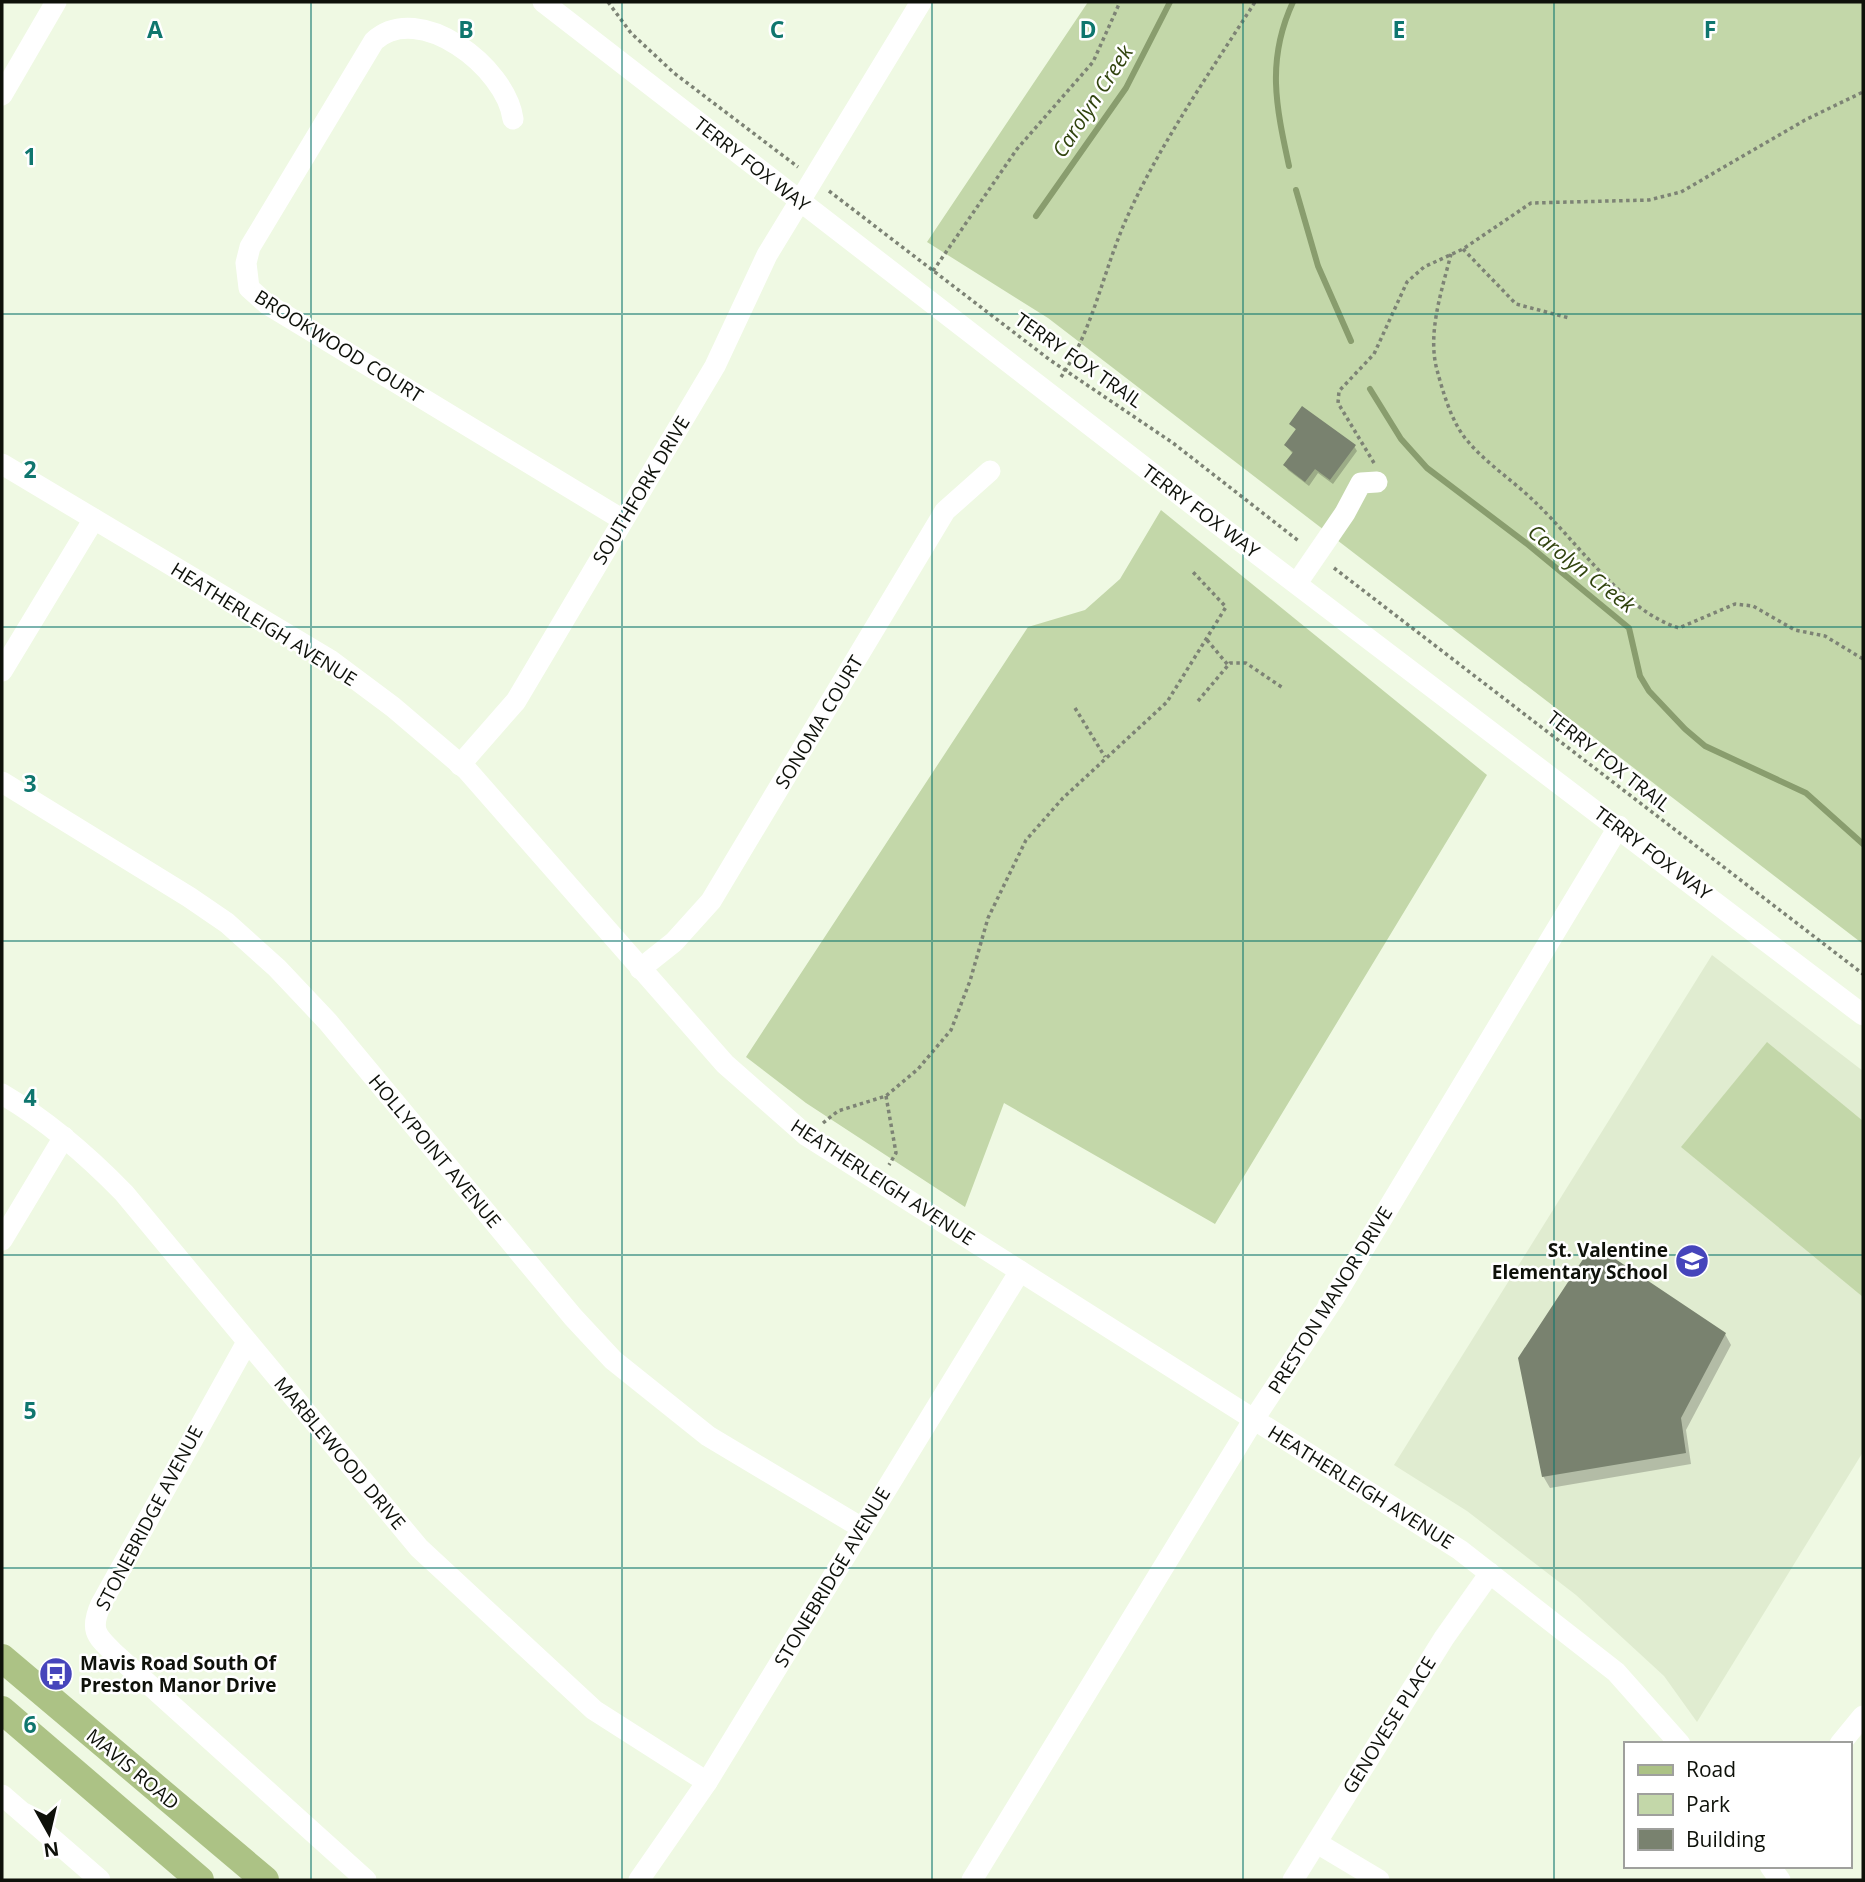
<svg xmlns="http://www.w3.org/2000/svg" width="1865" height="1882" font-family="'Open Sans',sans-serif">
<rect width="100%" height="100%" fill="#eff9e3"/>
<polygon fill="#e0ecd0" points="1712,955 1863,1071 1863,1452 1697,1722 1664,1676 1576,1595 1467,1511 1394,1465"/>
<g fill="#c3d7a9">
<polygon points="1088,2 1863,2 1863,944 1048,318 927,242"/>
<polygon points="1161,510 1487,775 1215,1224 1004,1103 965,1207 806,1103 746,1057 1028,627 1085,610 1120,579"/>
<polygon points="1767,1042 1863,1121 1863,1297 1681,1147"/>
</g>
<g fill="#0003">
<polygon points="1291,424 1354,446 1357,451 1333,484 1318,473 1309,486 1288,470 1285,465 1293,454 1286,446 1297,431"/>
<polygon points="1725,1334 1731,1345 1686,1430 1691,1464 1550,1488 1543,1476"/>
</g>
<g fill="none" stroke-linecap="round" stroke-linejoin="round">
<g stroke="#899d6e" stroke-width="6">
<path d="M1289 166C1276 106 1266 60 1293 2"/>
<polyline points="1296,190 1318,266 1351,341"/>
<polyline points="1036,216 1126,88 1170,2"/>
<polyline points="1370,389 1401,439 1427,468 1526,543 1629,628 1640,676 1649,691 1685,729 1705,746 1806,793 1863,844"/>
</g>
</g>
<g fill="#79826f">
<polygon points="1302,406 1356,445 1330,480 1315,469 1305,482 1283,465 1293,452 1284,445 1296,429 1289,424"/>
<polygon points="1593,1244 1726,1333 1681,1418 1686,1453 1542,1477 1518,1358"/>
</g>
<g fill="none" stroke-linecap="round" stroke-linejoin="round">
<g stroke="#7d8375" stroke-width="3.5" stroke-dasharray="3.5 3.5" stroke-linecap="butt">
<polyline points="608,2 631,33 674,73 798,167"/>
<polyline points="829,191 1050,360 1173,443 1300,542"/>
<polyline points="1463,249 1516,304 1569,318"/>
<path d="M1451 254C1442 290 1427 333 1437 370 1443 392 1451 420 1465 438 1485 463 1514 481 1536 503 1577 542 1625 612 1679 628L1735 604 1753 606 1795 630 1825 636 1863 659"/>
<polyline points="933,271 1017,149 1093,62 1120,2"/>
<path d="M1061 377C1094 329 1104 266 1129 213 1163 139 1211 71 1255 2"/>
<polyline points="1374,463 1338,403 1339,391 1374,354 1407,282 1424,267 1463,249 1531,203 1649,200 1681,192 1805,120 1863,92"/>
<polyline points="1334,568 1863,974"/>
<polyline points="1207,640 1228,665"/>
<polyline points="1198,701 1230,663 1246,663 1283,688"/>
<polyline points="1075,708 1105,757"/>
<polyline points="886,1096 896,1153 889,1165"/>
<polyline points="823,1123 838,1111 886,1096 918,1069 951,1030 970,981 988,918 1026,840 1063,798 1167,702 1226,607 1192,571"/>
</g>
<g stroke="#fff" stroke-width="21">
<polyline points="543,2 1215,522 1863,1015"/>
<polyline points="2,95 56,2"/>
<path d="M513 119C506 67 419 0 374 41L250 247 246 263 249 288 267 304 623 520"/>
<polyline points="2,464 330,660 393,707 467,770 725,1064 807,1136 1460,1550 1616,1672 1680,1744"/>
<polyline points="1297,583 1345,513 1361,483 1377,482"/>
<polyline points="2,671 94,519"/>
<polyline points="460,765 516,701 715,366 767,255 921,2"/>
<polyline points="2,782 189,897 227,923 277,968 328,1022 573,1317 613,1360 708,1436 862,1528"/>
<polyline points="640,969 674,942 711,901 945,511 990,471"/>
<path d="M2 1094C48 1121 87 1155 124 1193L419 1548 594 1710 707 1782"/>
<polyline points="2,1240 64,1137"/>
<path d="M247 1342 101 1604C90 1629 95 1635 114 1653L366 1880"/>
<polyline points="1840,1744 1863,1716"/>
<polyline points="2,1795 100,1880"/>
<polyline points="1317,1843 1379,1880"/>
<polyline points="1770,1866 1780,1880"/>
<polyline points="639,1880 707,1782 1020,1271"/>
<polyline points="972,1880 1254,1419 1334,1298 1619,826"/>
<polyline points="1293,1880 1444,1638 1490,1573"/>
</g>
<g stroke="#acc285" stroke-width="28">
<polyline points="2,1658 265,1880"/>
<polyline points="2,1710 200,1880"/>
</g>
</g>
<path fill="none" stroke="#0f766e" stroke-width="2" stroke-opacity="0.55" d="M311 2V1880M622 2V1880M932 2V1880M1243 2V1880M1554 2V1880M2 314H1863M2 627H1863M2 941H1863M2 1255H1863M2 1568H1863"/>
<defs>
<g id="school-disc" transform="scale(1.75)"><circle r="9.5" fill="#4645bb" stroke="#fff"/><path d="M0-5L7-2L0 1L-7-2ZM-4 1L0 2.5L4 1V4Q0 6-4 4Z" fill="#fff"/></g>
<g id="bus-disc" transform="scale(1.75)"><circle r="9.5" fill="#4645bb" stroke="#fff"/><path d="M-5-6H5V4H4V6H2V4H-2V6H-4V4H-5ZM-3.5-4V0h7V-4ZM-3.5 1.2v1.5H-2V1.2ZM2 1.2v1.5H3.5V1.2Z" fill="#fff"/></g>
</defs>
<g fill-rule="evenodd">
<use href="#school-disc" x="1692" y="1261"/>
<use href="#bus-disc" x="56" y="1674"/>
</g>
<g text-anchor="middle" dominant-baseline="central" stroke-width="5" stroke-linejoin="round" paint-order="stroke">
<g font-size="19" fill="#0e110a" stroke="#fff">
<text transform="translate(752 164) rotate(38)">TERRY FOX WAY</text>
<text transform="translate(339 346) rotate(32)">BROOKWOOD COURT</text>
<text transform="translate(1079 360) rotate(35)">TERRY FOX TRAIL</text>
<text transform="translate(641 490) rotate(-59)">SOUTHFORK DRIVE</text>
<text transform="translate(1201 511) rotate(37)">TERRY FOX WAY</text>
<text transform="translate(264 624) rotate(32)">HEATHERLEIGH AVENUE</text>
<text transform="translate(819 722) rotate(-59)">SONOMA COURT</text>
<text transform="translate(1609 761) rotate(38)">TERRY FOX TRAIL</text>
<text transform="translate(1653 853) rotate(37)">TERRY FOX WAY</text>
<text transform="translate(435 1151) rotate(50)">HOLLYPOINT AVENUE</text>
<text transform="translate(883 1182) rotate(33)">HEATHERLEIGH AVENUE</text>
<text transform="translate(1330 1300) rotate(-58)">PRESTON MANOR DRIVE</text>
<text transform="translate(340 1453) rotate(50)">MARBLEWOOD DRIVE</text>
<text transform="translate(1361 1487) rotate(32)">HEATHERLEIGH AVENUE</text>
<text transform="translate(149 1518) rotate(-62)">STONEBRIDGE AVENUE</text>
<text transform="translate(832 1577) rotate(-59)">STONEBRIDGE AVENUE</text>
<text transform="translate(1389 1725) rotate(-58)">GENOVESE PLACE</text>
<text transform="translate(133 1769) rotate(40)">MAVIS ROAD</text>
</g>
<g font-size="19" font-weight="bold" fill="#0e110a" stroke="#fff" text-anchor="end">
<text x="1668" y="1250">St. Valentine<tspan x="1668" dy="22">Elementary School</tspan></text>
<text x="80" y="1663" text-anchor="start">Mavis Road South Of<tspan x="80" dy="22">Preston Manor Drive</tspan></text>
</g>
<g font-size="21" font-style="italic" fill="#31440e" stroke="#fff">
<text transform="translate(1092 101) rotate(-57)">Carolyn Creek</text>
<text transform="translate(1582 568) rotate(38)">Carolyn Creek</text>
</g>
</g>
<g font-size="23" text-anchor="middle" font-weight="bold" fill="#0f766e" stroke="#fff" stroke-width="5" stroke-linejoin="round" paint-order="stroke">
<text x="155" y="38">A</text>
<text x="466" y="38">B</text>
<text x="777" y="38">C</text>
<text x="1088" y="38">D</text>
<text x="1399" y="38">E</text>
<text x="1710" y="38">F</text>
<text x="30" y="165">1</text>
<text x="30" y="478">2</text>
<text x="30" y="792">3</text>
<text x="30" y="1106">4</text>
<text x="30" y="1419">5</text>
<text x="30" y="1733">6</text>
</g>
<rect width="1865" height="1882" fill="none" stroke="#0e110a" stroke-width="7"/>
<rect x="1624" y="1742" width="228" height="126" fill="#ffffff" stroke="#9fa09d" stroke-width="2"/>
<rect x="1638" y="1765" width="35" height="10" fill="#acc285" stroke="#9fa09d" stroke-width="2"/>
<text x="1686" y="1777" font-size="21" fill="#0e110a">Road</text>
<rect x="1638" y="1794" width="35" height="21" fill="#c3d7a9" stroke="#9fa09d" stroke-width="2"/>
<text x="1686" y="1812" font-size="21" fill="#0e110a">Park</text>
<rect x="1638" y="1829" width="35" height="21" fill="#79826f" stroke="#9fa09d" stroke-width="2"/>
<text x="1686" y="1847" font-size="21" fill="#0e110a">Building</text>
<g transform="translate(49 1833) rotate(172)" stroke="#ffffff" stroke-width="5" paint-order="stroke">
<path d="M0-5L12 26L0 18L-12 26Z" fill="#0e110a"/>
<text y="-10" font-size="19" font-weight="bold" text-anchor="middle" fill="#0e110a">N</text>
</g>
</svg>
